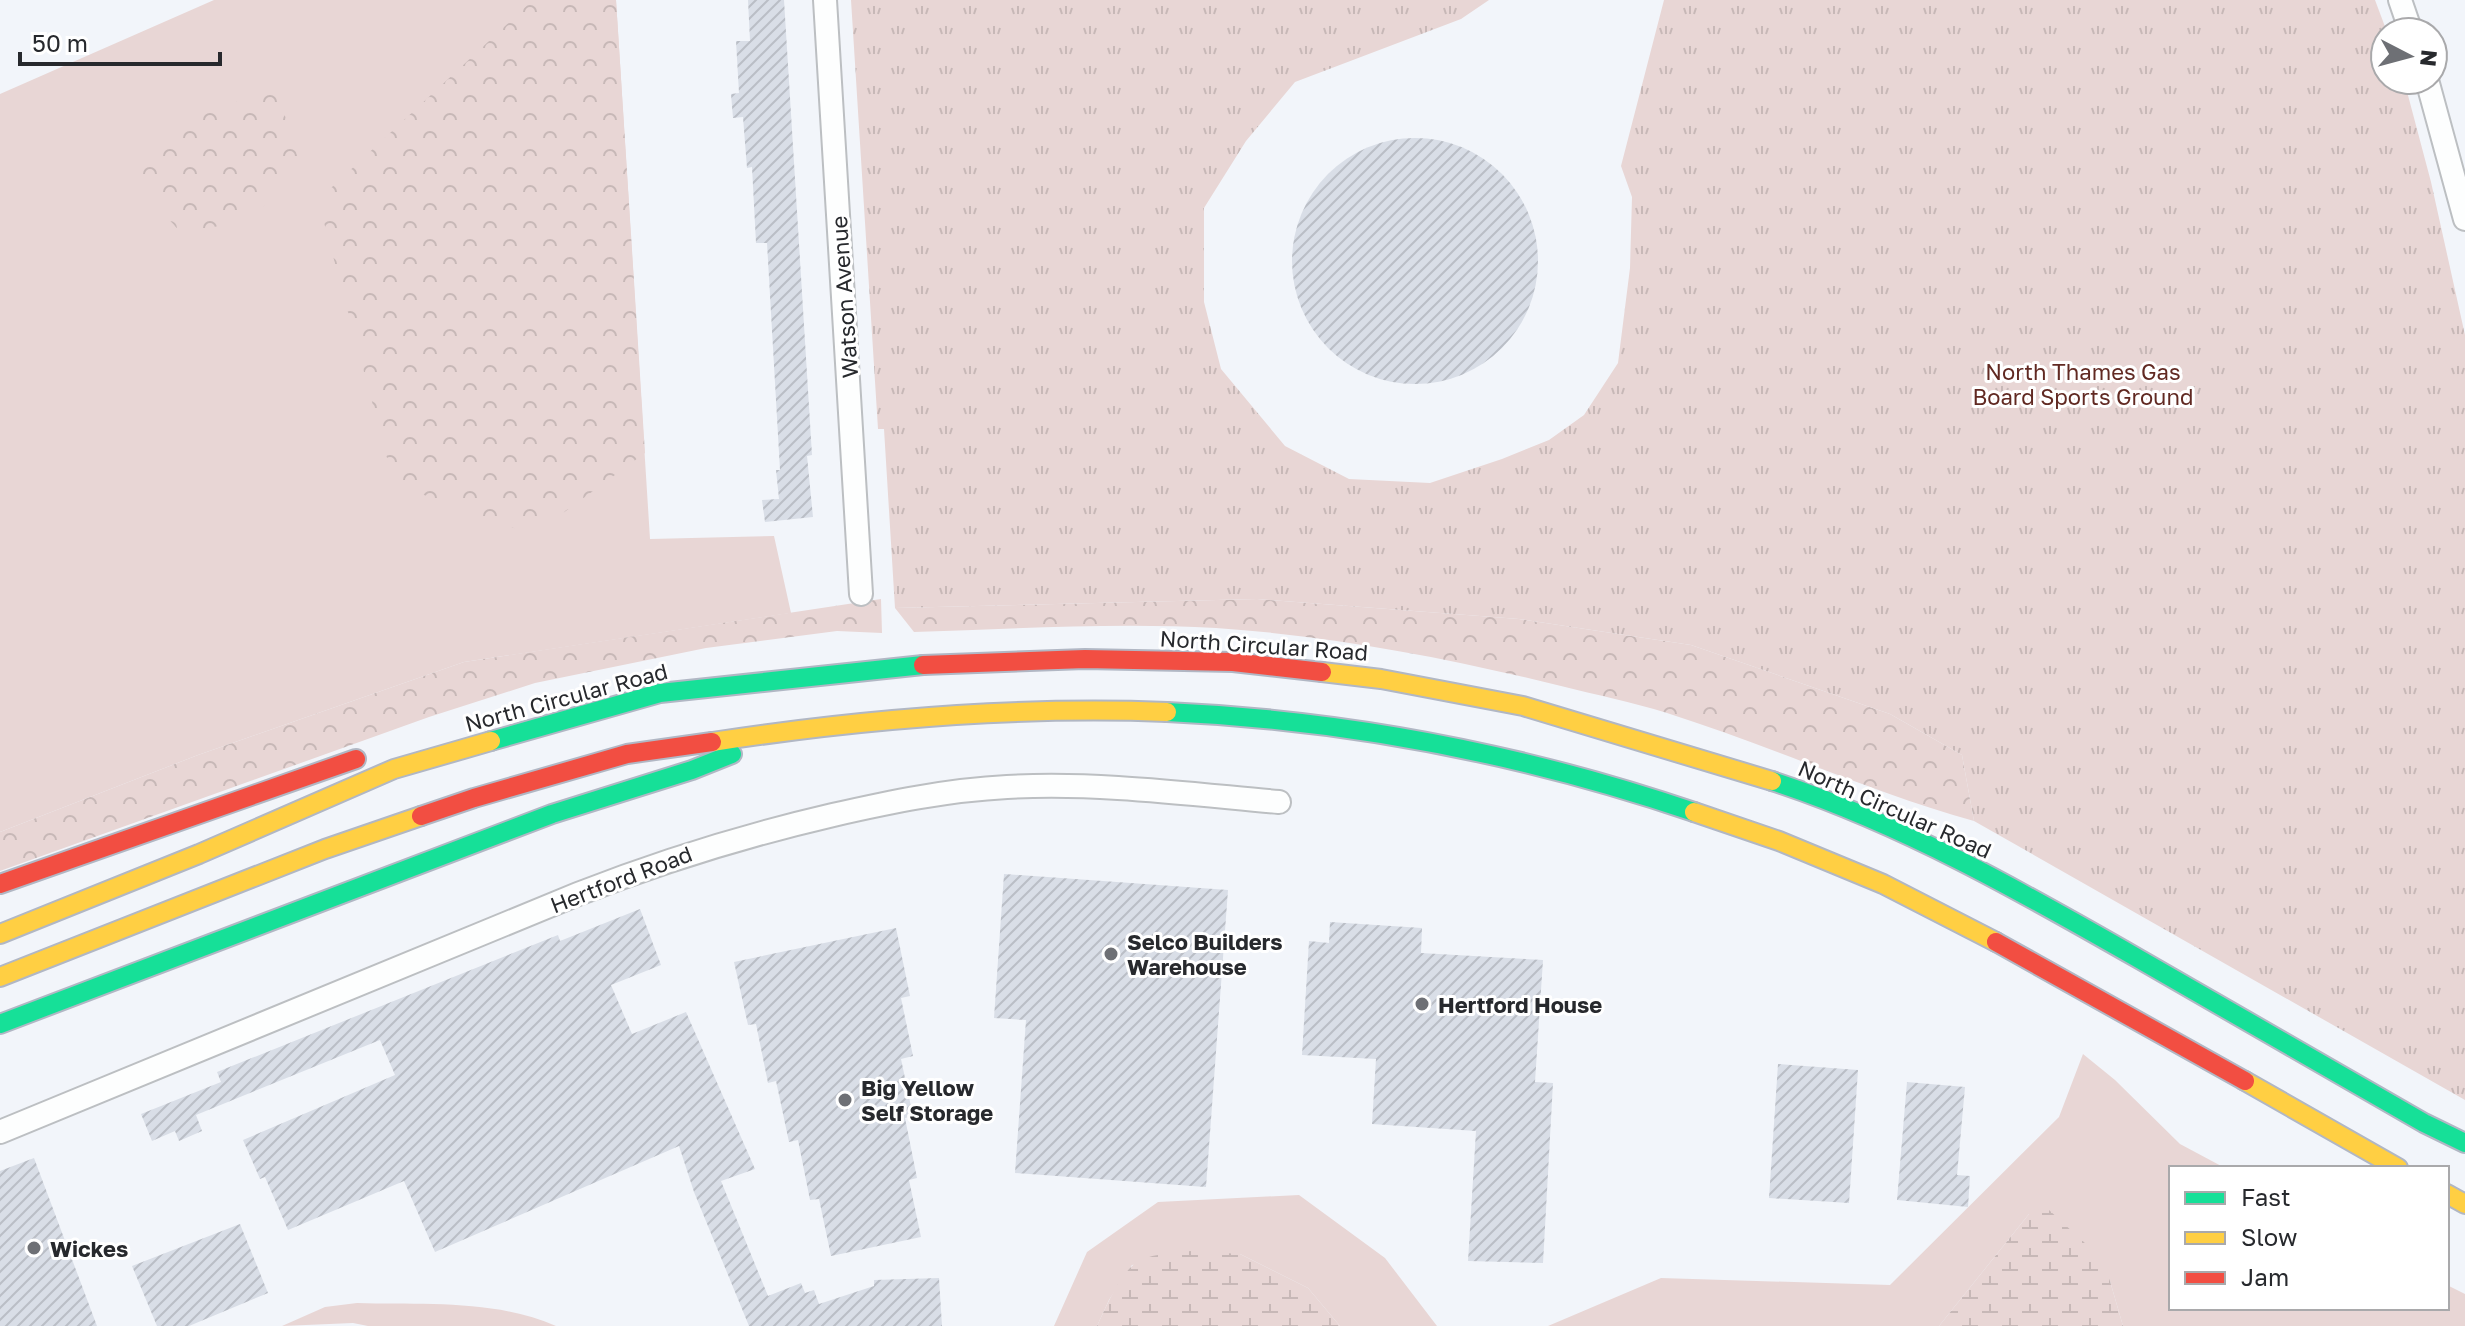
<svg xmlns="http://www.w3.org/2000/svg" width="2465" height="1326" font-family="'Golos Text',sans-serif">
<defs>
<pattern id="forest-crowns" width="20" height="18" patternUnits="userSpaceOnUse" patternTransform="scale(2)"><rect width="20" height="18" fill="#e8d6d5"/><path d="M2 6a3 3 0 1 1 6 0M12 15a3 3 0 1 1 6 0" fill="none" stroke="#c7b8b7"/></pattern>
<pattern id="wetland-marsh" width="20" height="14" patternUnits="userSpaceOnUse" patternTransform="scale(2)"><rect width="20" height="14" fill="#e8d6d5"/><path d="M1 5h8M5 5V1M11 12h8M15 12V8" fill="none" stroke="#c7b8b7"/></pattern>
<pattern id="park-tufts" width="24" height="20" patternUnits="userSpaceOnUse" patternTransform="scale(2)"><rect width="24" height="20" fill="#e8d6d5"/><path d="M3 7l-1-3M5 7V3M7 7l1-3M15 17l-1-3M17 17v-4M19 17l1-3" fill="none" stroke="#c7b8b7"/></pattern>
<pattern id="building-hatch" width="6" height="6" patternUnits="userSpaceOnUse" patternTransform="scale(2)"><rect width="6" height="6" fill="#d9dee7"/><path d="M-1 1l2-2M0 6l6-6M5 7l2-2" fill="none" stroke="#babec6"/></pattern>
</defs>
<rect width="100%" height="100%" fill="#f2f5fa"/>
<g fill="#e8d6d5">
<polygon points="214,0 616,0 650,539 774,536 791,613 464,662 198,755 0,832 0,94"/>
<polygon points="2083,1054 2115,1080 2180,1144 2225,1168 2171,1168 2171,1308 2447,1308 2447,1285 2465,1294 2465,1326 2123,1326 2110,1281 2029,1214 1939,1326 1548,1326 1661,1278 1890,1285 2059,1117"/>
<polygon points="1299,1195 1385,1258 1437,1326 1340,1326 1308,1288 1240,1254 1132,1265 1109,1300 1097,1326 1054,1326 1087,1252 1158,1202"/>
<path d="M357 1303C422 1305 495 1299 556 1326H368L353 1323 282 1326 325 1307Z"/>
</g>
<g fill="url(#forest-crowns)">
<polygon points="533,0 616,0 645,453 533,535 394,484 318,200"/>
<polygon points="276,87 298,158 255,218 182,234 126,171 197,117"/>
<polygon points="881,599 882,633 837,631 706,648 535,683 429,717 0,871 0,832 198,755 464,662"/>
<path d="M1257 599 1519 619 1691 645 1890 714 1962 755 1974 821C1870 792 1771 746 1667 713 1632 702 1596 695 1561 686 1448 658 1334 636 1216 628 1116 622 1014 629 914 632L895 608Z"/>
</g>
<g fill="url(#wetland-marsh)">
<polygon points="2049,1210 2099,1256 2110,1281 2123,1326 1939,1326 2029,1214"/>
<path d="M1192 1251 1240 1254 1308 1288 1340 1326H1097C1105 1309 1118 1279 1132 1266 1146 1253 1174 1253 1192 1251Z"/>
</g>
<polygon fill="url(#park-tufts)" points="851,0 1489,0 1461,19 1295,82 1246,141 1204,208 1204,302 1221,369 1285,446 1349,479 1430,483 1502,459 1549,440 1584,415 1618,363 1630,268 1632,197 1621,166 1664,0 2375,0 2387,32 2385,80 2404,80 2405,84 2431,182 2465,335 2465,1100 1974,821 1962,755 1890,714 1691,645 1519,619 1257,599 895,608 884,429 878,429"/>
<g fill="url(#building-hatch)">
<polygon points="748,0 784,0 812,455 807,456 813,517 765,522 762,500 779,499 776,470 780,470 767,243 756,243 752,167 747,168 743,117 733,118 731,94 739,93 736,41 750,41"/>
<circle cx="1415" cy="261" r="123"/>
<polygon points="1004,874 1228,890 1206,1187 1015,1173 1026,1020 994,1018"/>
<polygon points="640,909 661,965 611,985 632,1034 686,1012 755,1169 721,1181 768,1296 801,1283 805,1293 814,1290 819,1304 874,1286 874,1280 939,1278 942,1326 749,1326 694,1192 679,1146 435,1252 404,1181 288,1230 265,1177 260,1179 243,1140 395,1075 380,1040 196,1115 202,1131 179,1141 175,1131 152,1141 141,1114 221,1082 217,1072 558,935 560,941"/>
<polygon points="1330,922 1422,928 1421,953 1543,960 1535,1082 1553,1083 1543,1263 1468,1261 1476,1131 1372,1124 1376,1059 1302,1055 1309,941 1329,943"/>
<polygon points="896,928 910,996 901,998 913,1056 901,1059 913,1116 905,1118 917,1178 909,1180 921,1237 831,1256 819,1199 810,1200 798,1140 789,1142 776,1081 768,1083 756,1024 748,1025 734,962"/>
<polygon points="1778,1064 1858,1070 1849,1203 1769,1198"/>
<polygon points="1907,1082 1965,1087 1957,1175 1970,1176 1968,1207 1897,1200"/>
<polygon points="34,1158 97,1326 0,1326 0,1171"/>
<polygon points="240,1224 268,1293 189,1326 157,1326 132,1266"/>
</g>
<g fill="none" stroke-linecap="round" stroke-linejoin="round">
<g stroke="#bcbfc2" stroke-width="26">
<g id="street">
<polyline points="825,0 861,594"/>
<polyline points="2400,0 2411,32"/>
<polyline points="2427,80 2465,219"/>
<path d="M0 1132 578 894C665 860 743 836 833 815 890 802 948 790 1007 787 1098 782 1189 794 1279 802"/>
</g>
</g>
<g stroke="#b1b7c4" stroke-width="22">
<g id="fast">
<path d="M1167 712C1347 720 1523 754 1694 812"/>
<polyline points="491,741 660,693 923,665"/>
<path d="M1772 781C1901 823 2022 892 2139 959 2234 1014 2329 1068 2424 1123L2465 1143"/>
<polyline points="0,1024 552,814 692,770 732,754"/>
</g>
</g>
<g stroke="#b1b7c4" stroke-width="22">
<g id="slow">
<polyline points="1322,672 1381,679 1523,706 1772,781"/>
<path d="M712 742C863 719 1014 706 1167 712"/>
<polyline points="1694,812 1779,841 1883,884 1996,942"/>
<polyline points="0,934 199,854 394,769 491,741"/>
<polyline points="0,977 325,849 421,816"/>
<polyline points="2245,1081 2398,1168"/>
<polyline points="2447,1194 2465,1204"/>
</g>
</g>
<g stroke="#b1b7c4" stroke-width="22">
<g id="jam">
<polyline points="923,665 1085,659 1233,662 1322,672"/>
<polyline points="421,816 474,798 627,754 712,742"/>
<polyline points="0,884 356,759"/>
<polyline points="1996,942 2245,1081"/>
</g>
</g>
<use href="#street" stroke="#fdfefe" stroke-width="22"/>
<use href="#fast" stroke="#16e098" stroke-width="18"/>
<use href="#slow" stroke="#ffcf43" stroke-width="18"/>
<use href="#jam" stroke="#f24e42" stroke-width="18"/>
</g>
<g fill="#6e7075" stroke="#fff" stroke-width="3">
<circle cx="1111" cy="954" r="8"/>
<circle cx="1422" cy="1004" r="8"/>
<circle cx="845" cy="1100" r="8"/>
<circle cx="34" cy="1248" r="8"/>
</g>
<g text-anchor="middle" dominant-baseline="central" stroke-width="6" stroke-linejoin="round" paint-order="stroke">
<g font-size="22" fill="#27292d" stroke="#fff">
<text transform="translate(844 297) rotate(-94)">Watson Avenue</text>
<text transform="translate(1264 645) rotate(4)">North Circular Road</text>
<text transform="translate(566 697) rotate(-15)">North Circular Road</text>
<text transform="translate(1895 809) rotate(24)">North Circular Road</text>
<text transform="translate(621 879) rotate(-21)">Hertford Road</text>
</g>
<g font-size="22" fill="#612922" stroke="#fff">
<text x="2083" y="371">North Thames Gas<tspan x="2083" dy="25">Board Sports Ground</tspan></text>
</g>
<g font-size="22" font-weight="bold" fill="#27292d" stroke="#fff" text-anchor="start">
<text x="1127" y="941">Selco Builders<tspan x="1127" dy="25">Warehouse</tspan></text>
<text x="1438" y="1004">Hertford House</text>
<text x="861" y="1087">Big Yellow<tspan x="861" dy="25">Self Storage</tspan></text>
<text x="50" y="1248">Wickes</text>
</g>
</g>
<rect x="2169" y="1166" width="280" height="144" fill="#ffffff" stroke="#a9a9ab" stroke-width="2"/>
<rect x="2185" y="1192" width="40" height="12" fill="#16e098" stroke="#a9a9ab" stroke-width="2"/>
<text x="2241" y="1206" font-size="24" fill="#27292d">Fast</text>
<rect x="2185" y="1232" width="40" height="12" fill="#ffcf43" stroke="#a9a9ab" stroke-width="2"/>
<text x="2241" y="1246" font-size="24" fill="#27292d">Slow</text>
<rect x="2185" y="1272" width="40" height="12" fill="#f24e42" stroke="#a9a9ab" stroke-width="2"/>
<text x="2241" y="1286" font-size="24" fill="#27292d">Jam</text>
<g transform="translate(2409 56) rotate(96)"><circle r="38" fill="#ffffff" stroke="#a9a9ab" stroke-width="2"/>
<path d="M0-6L14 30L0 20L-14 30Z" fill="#6e7075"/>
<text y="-12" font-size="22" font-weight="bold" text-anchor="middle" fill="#27292d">N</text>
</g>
<path d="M20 52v12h200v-12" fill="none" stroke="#27292d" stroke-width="4"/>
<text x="32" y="52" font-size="24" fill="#27292d" stroke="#ffffff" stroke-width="6" paint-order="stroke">50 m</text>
</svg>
